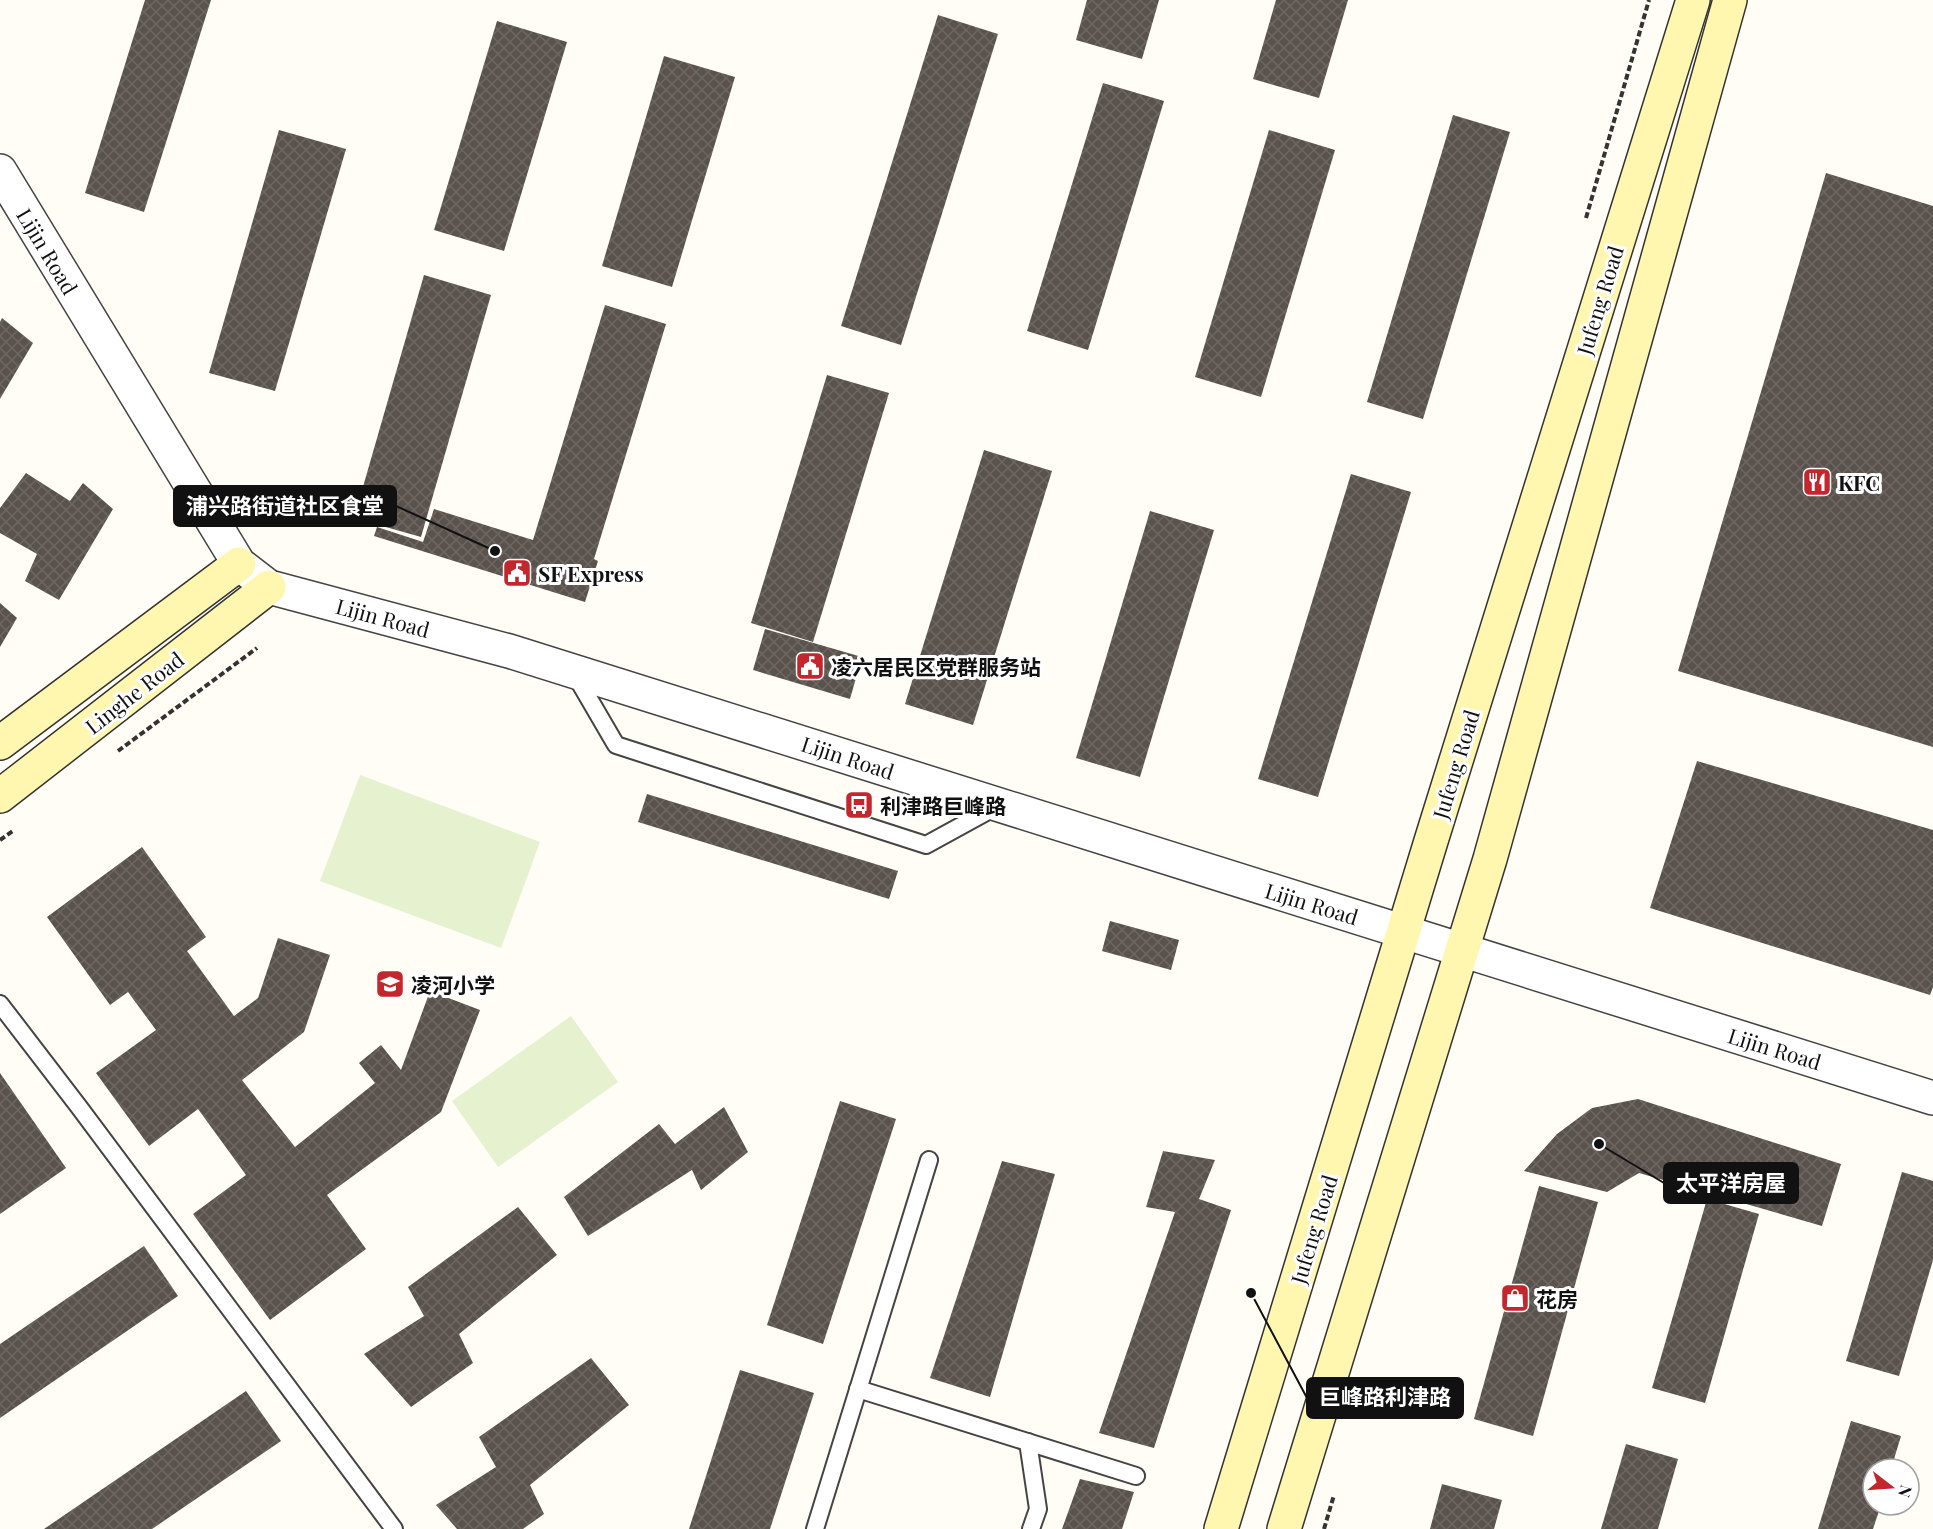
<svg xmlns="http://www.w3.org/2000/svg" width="1933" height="1529" font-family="'Playfair Display','Noto Sans SC',serif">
<defs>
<pattern id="building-cross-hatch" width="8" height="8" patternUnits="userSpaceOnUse" patternTransform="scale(1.5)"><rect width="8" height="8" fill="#5a524d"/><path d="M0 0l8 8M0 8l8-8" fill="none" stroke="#6d6662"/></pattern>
</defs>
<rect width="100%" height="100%" fill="#fffdf5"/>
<g fill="#e6f2cf">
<polygon points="360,775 540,842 501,948 320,881"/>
<polygon points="571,1016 618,1082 498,1167 452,1101"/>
</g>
<g fill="url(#building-cross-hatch)">
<polygon points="145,0 211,0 144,212 85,193"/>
<polygon points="1087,0 1159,0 1142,59 1076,40"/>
<polygon points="1276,0 1348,0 1319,98 1253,79"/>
<polygon points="938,15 998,34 901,345 841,326"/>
<polygon points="497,21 567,42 504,251 434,230"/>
<polygon points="664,56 735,77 672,287 602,266"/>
<polygon points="1103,83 1164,101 1088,350 1027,331"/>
<polygon points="1453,115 1510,132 1423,419 1367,402"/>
<polygon points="279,130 346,149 275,391 209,373"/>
<polygon points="1269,130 1335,150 1261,397 1195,377"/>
<polygon points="1826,173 1933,206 1933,747 1678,671"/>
<polygon points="424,275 491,295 421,537 354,518"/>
<polygon points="605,305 666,324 594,559 598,561 585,602 374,536 377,527 423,542 434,509 533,540"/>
<polygon points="2,318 33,343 0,399 0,322"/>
<polygon points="827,375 889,393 813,642 751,623"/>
<polygon points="984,450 1052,471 973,725 905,704"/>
<polygon points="26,473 70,501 83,483 113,509 59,600 25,581 37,554 0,533 0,508"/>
<polygon points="1351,474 1411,492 1318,797 1258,779"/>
<polygon points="1150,511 1214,530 1140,777 1076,758"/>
<polygon points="0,603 17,618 0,647"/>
<polygon points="765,629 862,657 850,699 753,670"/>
<polygon points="1697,761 1933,830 1933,987 1930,995 1650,908"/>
<polygon points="647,794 898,871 889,899 638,822"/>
<polygon points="142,847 206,937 187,951 234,1016 258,998 278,938 330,955 304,1032 242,1080 295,1147 375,1083 359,1063 381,1045 401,1070 430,991 480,1010 441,1112 327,1195 366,1249 270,1320 193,1214 246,1175 198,1109 149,1146 96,1073 156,1030 128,992 110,1005 47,917"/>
<polygon points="1110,921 1179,940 1171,970 1102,951"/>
<polygon points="0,1073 66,1168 0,1214"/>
<polygon points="1638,1099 1841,1164 1822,1226 1639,1173 1607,1192 1524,1171 1557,1134 1592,1108"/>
<polygon points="840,1101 896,1119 823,1344 767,1325"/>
<polygon points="724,1107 748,1152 701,1190 692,1170 588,1236 564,1197 659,1124 675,1144"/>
<polygon points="1163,1151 1215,1160 1199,1199 1231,1210 1154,1448 1099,1433 1175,1212 1146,1207"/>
<polygon points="1002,1161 1055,1174 990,1397 930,1378"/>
<polygon points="1902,1172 1933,1181 1933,1260 1899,1376 1846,1361"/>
<polygon points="1539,1186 1598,1202 1533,1436 1474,1419"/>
<polygon points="1707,1199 1759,1214 1705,1403 1652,1388"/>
<polygon points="518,1207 557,1255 459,1334 473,1363 411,1407 364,1354 424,1316 408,1287"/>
<polygon points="144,1246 178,1296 0,1418 0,1344"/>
<polygon points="591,1358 629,1405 530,1485 544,1514 523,1529 457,1529 436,1505 496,1467 479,1437"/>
<polygon points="740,1370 814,1393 770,1529 689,1529"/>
<polygon points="246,1391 281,1441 152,1529 44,1529"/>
<polygon points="1851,1421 1901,1436 1891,1469 1873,1469 1873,1505 1881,1505 1873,1529 1818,1529"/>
<polygon points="1626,1444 1678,1459 1658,1529 1601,1529"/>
<polygon points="1080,1479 1134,1492 1122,1529 1062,1529"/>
<polygon points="1442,1484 1502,1500 1494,1529 1430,1529"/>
</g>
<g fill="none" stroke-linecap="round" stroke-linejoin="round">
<g stroke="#444" stroke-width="20">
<g id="lane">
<polyline points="574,673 616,745 926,845 999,805"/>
<polyline points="0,1004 79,1107 394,1529"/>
<polyline points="858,1389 1136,1476"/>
<polyline points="1028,1442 1038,1509 1031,1529"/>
<polyline points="815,1529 929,1160"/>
</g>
</g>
<g stroke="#444" stroke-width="36">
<polyline id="street" points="0,171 239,564 269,587 509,651 1933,1098"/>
</g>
<g stroke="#333" stroke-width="36">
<g id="secondary">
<polyline points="0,743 239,564"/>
<polyline points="0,796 269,587"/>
<polyline points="1221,1529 1431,841 1693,0"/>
<polyline points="1284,1529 1490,859 1730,0"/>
</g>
</g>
<g stroke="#333" stroke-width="4" stroke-dasharray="6 3" stroke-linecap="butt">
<polyline points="1586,218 1649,0"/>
<polyline points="118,751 257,648"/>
<polyline points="0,840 14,830"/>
<polyline points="1324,1529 1334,1495"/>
</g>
<use href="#lane" stroke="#fff" stroke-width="16"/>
<use href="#street" stroke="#fff" stroke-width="33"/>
<use href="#secondary" stroke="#fff6b0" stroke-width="33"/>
</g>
<defs>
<g id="restaurant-square" transform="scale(1.5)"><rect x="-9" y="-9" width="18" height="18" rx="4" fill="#c4262e" stroke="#fff"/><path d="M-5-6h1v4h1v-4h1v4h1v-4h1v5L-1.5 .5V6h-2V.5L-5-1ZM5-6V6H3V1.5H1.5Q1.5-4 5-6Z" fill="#fff"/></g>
<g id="civic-square" transform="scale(1.5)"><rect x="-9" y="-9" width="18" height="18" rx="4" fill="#c4262e" stroke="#fff"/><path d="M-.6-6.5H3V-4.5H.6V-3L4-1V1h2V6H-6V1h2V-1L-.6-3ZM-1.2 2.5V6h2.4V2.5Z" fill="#fff"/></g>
<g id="bus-square" transform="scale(1.5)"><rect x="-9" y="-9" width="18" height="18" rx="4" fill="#c4262e" stroke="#fff"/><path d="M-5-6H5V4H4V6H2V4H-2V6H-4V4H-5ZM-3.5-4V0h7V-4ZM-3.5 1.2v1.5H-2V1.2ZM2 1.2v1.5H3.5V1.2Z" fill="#fff"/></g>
<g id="school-square" transform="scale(1.5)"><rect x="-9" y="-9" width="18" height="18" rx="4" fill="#c4262e" stroke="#fff"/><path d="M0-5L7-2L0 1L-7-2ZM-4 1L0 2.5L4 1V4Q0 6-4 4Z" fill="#fff"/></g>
<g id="shop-square" transform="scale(1.5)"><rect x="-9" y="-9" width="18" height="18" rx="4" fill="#c4262e" stroke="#fff"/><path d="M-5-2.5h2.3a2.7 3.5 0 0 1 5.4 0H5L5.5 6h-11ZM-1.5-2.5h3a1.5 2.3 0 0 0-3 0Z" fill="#fff"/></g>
</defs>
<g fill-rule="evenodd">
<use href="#restaurant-square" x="1817" y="482"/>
<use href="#civic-square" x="517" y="573"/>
<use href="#civic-square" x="810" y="666"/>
<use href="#bus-square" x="859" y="805"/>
<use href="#school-square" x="390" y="984"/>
<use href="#shop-square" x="1515" y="1298"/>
</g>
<g text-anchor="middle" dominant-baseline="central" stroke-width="6" stroke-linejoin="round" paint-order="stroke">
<g font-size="21" fill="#111" stroke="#fff">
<text transform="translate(48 251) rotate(59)">Lijin Road</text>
<text transform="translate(1599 300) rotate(-73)">Jufeng Road</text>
<text transform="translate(383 617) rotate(15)">Lijin Road</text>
<text transform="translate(134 692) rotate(-38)">Linghe Road</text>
<text transform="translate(848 757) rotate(18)">Lijin Road</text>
<text transform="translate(1455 764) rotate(-73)">Jufeng Road</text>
<text transform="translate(1312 903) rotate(17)">Lijin Road</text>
<text transform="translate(1775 1048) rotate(17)">Lijin Road</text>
<text transform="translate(1313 1229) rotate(-73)">Jufeng Road</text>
</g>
<g font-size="21" font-weight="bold" fill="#111" stroke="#fff" text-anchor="start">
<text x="1838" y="482">KFC</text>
<text x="538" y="573">SF Express</text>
<text x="831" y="666">凌六居民区党群服务站</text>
<text x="880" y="805">利津路巨峰路</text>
<text x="411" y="984">凌河小学</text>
<text x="1536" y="1298">花房</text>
</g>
</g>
<path fill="none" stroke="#111" stroke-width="2" d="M495 551L396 506M1599 1144L1664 1183M1251 1293L1307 1398"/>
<g fill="#111" stroke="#fff" stroke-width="2">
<circle cx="495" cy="551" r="6"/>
<circle cx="1599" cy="1144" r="6"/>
<circle cx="1251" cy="1293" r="6"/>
</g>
<g fill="#111" stroke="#111" stroke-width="2">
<rect x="174" y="486" width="222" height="40" rx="6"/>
<rect x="1664" y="1163" width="134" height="40" rx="6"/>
<rect x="1307" y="1378" width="156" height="40" rx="6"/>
</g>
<g font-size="22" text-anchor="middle" font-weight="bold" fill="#fff">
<text x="285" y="514">浦兴路街道社区食堂</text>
<text x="1731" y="1191">太平洋房屋</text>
<text x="1385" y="1405">巨峰路利津路</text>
</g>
<g transform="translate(1891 1487) rotate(107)"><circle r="28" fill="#ffffff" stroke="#a0a0a0" stroke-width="1.5"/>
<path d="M0-4.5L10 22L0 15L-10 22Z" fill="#c4262e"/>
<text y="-9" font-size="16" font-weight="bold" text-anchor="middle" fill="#111111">N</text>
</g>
</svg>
